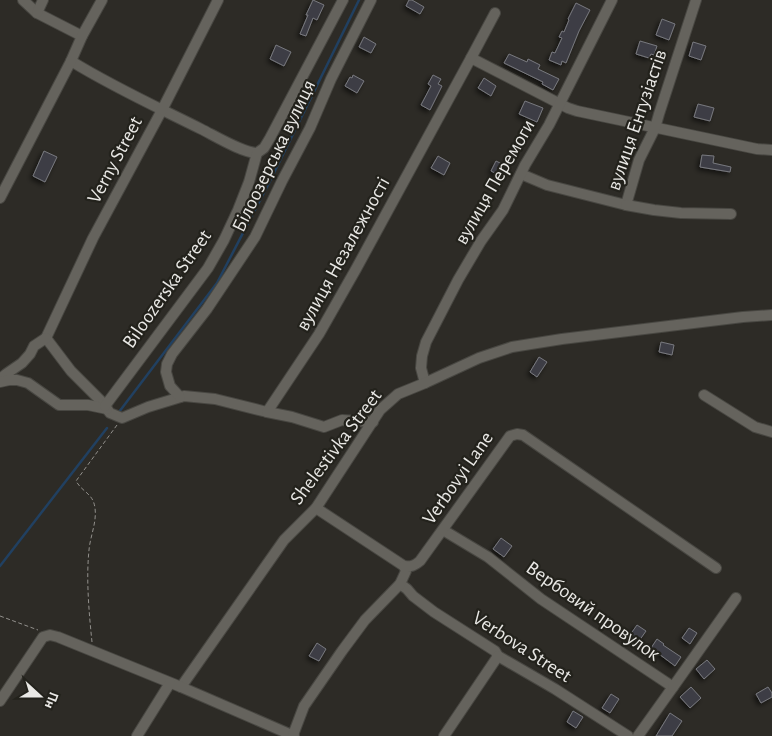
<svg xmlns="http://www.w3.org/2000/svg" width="772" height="736" font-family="'Alegreya Sans',sans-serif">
<defs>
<filter id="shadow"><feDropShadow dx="-2.5" dy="2.5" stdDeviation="2.5" flood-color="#0009"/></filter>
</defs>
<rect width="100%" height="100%" fill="#2d2b26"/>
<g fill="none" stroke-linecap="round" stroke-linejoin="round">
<g stroke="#214061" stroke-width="2.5">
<polyline points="119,412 217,283 269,183 359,0"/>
<polyline points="0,566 107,428"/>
</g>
</g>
<g fill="#3e3e44" stroke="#78797f" filter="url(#shadow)">
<polygon points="313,0 324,5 317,20 313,18 306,36 300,34 308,15 306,15"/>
<polygon points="409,0 412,0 424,7 420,14 406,6"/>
<polygon points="576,3 590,10 579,31 566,63 562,61 561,65 549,60 552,52 555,53 562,38 559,37 562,31 564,32 569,20 568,19"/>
<polygon points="662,19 675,24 669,40 656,35"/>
<polygon points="364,37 376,44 371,53 359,47"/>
<polygon points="640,41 657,46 654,55 651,54 649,58 636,54"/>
<polygon points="693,42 706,46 701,60 689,56"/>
<polygon points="276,45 291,52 284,66 270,59"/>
<polygon points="509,54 527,62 528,59 540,65 538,69 559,79 553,90 542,84 543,82 504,63"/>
<polygon points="353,75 364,81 357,93 345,86 350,77 352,78"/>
<polygon points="433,75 441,79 438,84 442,86 430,110 421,105 431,86 428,84"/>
<polygon points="484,78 496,86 491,96 478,88"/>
<polygon points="525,101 543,108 537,122 519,114"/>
<polygon points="698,104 714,108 710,121 694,117"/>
<polygon points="44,151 57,157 45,182 33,176"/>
<polygon points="702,155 714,156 713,163 731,167 730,172 700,167"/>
<polygon points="438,156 450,163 444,175 431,168"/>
<polygon points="496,161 508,167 503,177 491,171"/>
<polygon points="661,342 674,345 672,355 659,352"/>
<polygon points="539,357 547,362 537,377 530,372"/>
<polygon points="501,538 512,546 504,557 493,549"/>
<polygon points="637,625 646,631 639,641 630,635"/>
<polygon points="689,628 697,633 690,644 682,638"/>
<polygon points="657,639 664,644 663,645 681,657 675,666 651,648"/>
<polygon points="317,643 326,649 319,661 309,656"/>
<polygon points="707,660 715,669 704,679 696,669"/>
<polygon points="691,687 701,698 690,708 680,697"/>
<polygon points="768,687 772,693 772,697 761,703 756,694"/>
<polygon points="611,694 619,699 610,713 602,708"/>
<polygon points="573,711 583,717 576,728 567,722"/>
<polygon points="670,713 682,721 672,736 656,736"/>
</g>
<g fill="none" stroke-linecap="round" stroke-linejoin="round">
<g stroke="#484742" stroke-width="12">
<g id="minor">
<polyline points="23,0 37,13 82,36"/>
<polyline points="37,13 43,0"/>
<polyline points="471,58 568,108 577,111 757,149 772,150"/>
<path d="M71 61C113 87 157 107 201 129 215 136 243 153 257 153"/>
<polyline points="521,174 547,185 626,205 639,160 655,128 659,114 696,0"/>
<polyline points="0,198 71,61 82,36 102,0"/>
<polyline points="626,205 654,210 681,213 731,214"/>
<polyline points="46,338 93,238 162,110 218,0"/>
<polyline points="46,338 71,371 101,401 110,413 122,418 148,407 184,396 215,399 267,412"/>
<polyline points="0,379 6,374 22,363 30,354 34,346 46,338"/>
<polyline points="0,382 9,380 17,380 28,383 59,405 88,405 107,409"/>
<polyline points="425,383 421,368 422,356 426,342 458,280 481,241 503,210 525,165 549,125 612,0"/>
<polyline points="704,395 755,427 772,432"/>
<polyline points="180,397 170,386 166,372 167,364 172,354 207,309 255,237 282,181 310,128 331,79 371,0"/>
<polyline points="105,406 208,268 224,240 238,210 249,182 257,153 264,148 270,138 343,0"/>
<polyline points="373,422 342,420 324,427 292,417 267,412 319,334 356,269 471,58 495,13"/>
<polyline points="316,508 404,566"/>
<polyline points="443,530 488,557 541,599 673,687 638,736"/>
<polyline points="400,584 407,589 413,596 434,612 495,651 498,656 555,689 628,736"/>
<polyline points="181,687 284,540 316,508 380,410 398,394 425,383 479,358 512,347 562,339 743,317 772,315"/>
<polyline points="673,687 736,598"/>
<polyline points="0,701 43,637 50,635 58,637 181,687 294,736"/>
<path d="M293 735 304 706 342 651 365 620 400 584 406 571 404 566C411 567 414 566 420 561L510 436 517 434 523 435 716 568"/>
<polyline points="137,736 170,683"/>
<polyline points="444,736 498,656"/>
</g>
</g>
<g stroke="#92908c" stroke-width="1" stroke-dasharray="4 2.5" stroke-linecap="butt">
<polyline points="0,616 38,630"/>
<path d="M92 642C89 613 86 579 89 550 90 537 97 522 95 508 93 493 83 493 76 481L117 425"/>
</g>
<use href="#minor" stroke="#65635d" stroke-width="10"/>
</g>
<g text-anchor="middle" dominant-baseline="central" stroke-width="4.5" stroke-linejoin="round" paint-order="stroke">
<g font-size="20" fill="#e9e8e5" stroke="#23221c">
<text transform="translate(637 120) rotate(-71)">вулиця Ентузіастів</text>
<text transform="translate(274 156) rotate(-64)">Білоозерська вулиця</text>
<text transform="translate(115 160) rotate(-62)">Verny Street</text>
<text transform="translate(495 182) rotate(-60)">вулиця Перемоги</text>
<text transform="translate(343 254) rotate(-61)">вулиця Незалежності</text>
<text transform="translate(167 289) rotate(-55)">Biloozerska Street</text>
<text transform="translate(336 447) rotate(-53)">Shelestivka Street</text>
<text transform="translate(458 478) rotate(-55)">Verbovyi Lane</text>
<text transform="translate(593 611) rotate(35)">Вербовий провулок</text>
<text transform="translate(522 647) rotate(33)">Verbova Street</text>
</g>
</g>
<g transform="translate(40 696) rotate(111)" stroke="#23221c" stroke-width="4" paint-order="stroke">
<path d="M0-4L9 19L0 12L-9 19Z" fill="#e9e8e5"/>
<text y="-8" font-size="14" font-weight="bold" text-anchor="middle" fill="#e9e8e5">Пн</text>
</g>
</svg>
